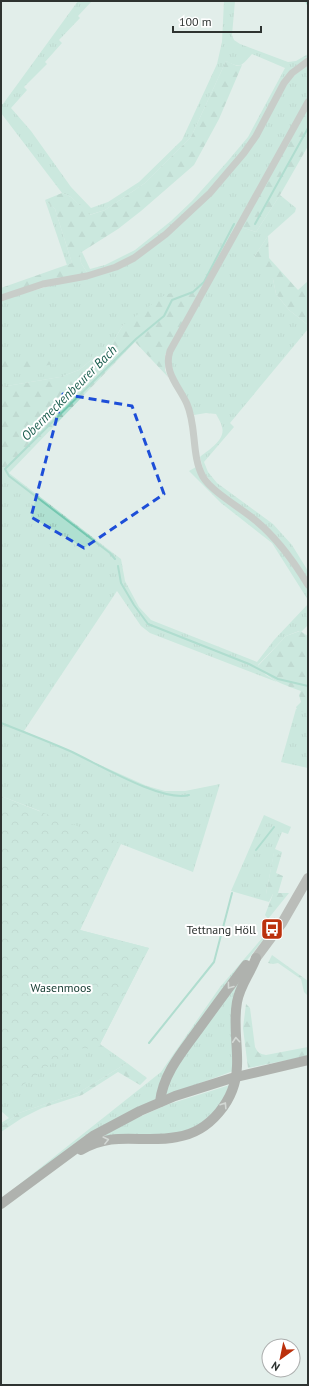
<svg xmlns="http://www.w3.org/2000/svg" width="309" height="1386" font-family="'PT Sans',sans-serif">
<defs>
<pattern id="grass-tufts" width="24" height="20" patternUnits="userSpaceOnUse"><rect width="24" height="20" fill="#afe0d1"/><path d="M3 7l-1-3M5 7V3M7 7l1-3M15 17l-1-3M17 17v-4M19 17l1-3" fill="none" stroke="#97c1b4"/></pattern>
<pattern id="forest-firs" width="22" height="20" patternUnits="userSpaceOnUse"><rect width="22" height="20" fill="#afe0d1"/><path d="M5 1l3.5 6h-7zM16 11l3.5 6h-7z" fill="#97c1b4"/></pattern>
<pattern id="park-crowns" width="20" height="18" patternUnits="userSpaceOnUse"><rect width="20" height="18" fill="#afe0d1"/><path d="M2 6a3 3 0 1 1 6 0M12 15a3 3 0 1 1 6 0" fill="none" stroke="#97c1b4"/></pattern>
</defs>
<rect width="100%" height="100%" fill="#e2eeea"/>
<g fill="url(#grass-tufts)">
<path d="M78 1H92L78 16 80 18 59 40 62 43 45 62 47 64 24 87 27 90 11 108 31 131 71 187 91 208 108 202 139 182 182 140 217 64 222 42 224 1H235L232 35 234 40 240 44 288 62 296 61 308 54V57L292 70 245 149 210 190 163 235 128 259 88 274 81 263 80 253 82 252 90 269 105 265 135 250 171 221 192 201 227 162 248 137 285 68 252 54C241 66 241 69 226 61L191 137 145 183 105 210 89 215 71 197 62 193 1 113V104H3Z"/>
<polygon points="307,65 308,97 198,295 123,325 113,342 79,370 60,377 1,387 1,300 132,262 224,181 290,79"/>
<path d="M280 195 296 208 295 212 268 236 254 257 273 279 276 294 289 310 308 325V329L230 423 234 427 204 462 208 472 217 483 273 524 292 545 308 571V581L292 555 278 538 216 488 204 473 200 457C208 450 226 440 222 427 221 422 218 418 216 414L206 413 194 415 185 395 175 381 170 364 172 352 241 227 256 232Z"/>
<polygon points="45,200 55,209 72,263 67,265"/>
<polygon points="196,467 202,481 267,533 290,559 308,590 308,600 272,543 221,503 189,471"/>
<polygon points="1,473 9,473 121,559 125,581 139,607 151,620 257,662 274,640 308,604 308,625 301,632 299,631 286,636 258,665 266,675 277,682 150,633 141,626 117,591 24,731 147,786 165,791 185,791 220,784 193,872 121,844 80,930 149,948 100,1044 127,1063 78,1093 19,1113 1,1127 1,1123 9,1118 1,1111 1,1017 40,811 1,796"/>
<polygon points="296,709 308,711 308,768 281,762"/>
<polygon points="264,815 291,827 288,834 282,832 275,849 282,852 281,856 274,853 266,894 273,894 269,902 231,891"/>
<polygon points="275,917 263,940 222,992 155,1100 6,1195 161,1072 220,987 263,937 272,919"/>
<polygon points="237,982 239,984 233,1071 163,1097 170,1075"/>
<polygon points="230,1085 220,1106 203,1123 175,1135 96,1141 117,1127 166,1105"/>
</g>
<g fill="url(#forest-firs)">
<polygon points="226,61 237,66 242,65 219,119 194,165 141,211 118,229 80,253 81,263 88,274 1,297 1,288 72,263 55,209 45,200 62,193 71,197 90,215 105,210 145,183 191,137"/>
<polygon points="308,105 308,146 280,195 256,232 241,227"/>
<polygon points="268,236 269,258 298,290 308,281 308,325 289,310 276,294 273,279 261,274 254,257"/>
<polygon points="193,286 198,295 165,355 165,370 168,377 135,342 9,473 1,473 1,387 60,377 79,370 113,342 123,325 165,295"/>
<path d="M16 357H43L72 359C50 367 25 368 1 372V361Z"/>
<path d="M300 631 308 636V712H298L296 707 301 702 299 695 301 691C282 684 271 681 258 666L286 636Z"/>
<polygon points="274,852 281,856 276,873 283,876 278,893 289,893 268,919 265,915 273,894 266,894"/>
<polygon points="272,955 308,981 308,996 304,992 301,979 278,963 273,964 268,963"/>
<path d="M246 1004 250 1008 255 1047C258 1053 260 1054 266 1055L308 1047V1056L248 1068 243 1028Z"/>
<polygon points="127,1063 147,1078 140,1085 118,1072 82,1095 42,1108 22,1118 1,1132 1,1127 19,1113 78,1093"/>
</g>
<polygon fill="url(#park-crowns)" points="1,796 120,843 80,930 149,948 97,1050 84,1048 67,1052 34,1077 1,1101"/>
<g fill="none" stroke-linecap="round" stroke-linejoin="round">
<g stroke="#74c7b0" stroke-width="2">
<polyline points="306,1 308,5"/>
<polyline points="255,224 308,128"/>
<polyline points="115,559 110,553 9,476 5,469 136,339 164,316 172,300 193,292 204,282 234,224"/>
<polyline points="118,566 121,583 134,605 148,624 249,664 278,679 308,686"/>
<path d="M1 723C24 732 47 741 70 751 96 763 163 803 189 795"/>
<polyline points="256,850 274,827"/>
<polyline points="149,1043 214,962 232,893"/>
</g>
<g stroke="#a9a4a2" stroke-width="7">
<path d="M308 102 170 351C163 372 179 386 187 404 197 427 191 455 203 477 212 492 241 508 255 520 277 538 293 560 308 585"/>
<polyline points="1,298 43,284 87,276 116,267 134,258 166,234 210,193 244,153 256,136 284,83 292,73 308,61"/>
</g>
<polyline stroke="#89817f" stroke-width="10" points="256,958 282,923 308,878"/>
<g stroke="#726967" stroke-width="10">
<path d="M160 1102C163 1074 182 1052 198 1030 214 1008 230 986 246 965"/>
<path d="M81 1150C115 1130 142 1144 177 1137 210 1132 236 1100 237 1066 238 1045 233 1024 237 1002 240 985 250 974 256 958"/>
<polyline points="1,1204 93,1136 140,1111 175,1096 232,1078 308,1060"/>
</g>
</g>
<defs><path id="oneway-chevron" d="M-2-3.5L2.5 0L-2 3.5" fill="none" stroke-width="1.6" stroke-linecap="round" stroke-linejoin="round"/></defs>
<g stroke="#c0bcbb">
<use href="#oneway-chevron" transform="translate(230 986) rotate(127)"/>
<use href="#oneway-chevron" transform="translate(236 1040) rotate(-94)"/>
<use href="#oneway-chevron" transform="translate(224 1105) rotate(-57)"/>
<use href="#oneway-chevron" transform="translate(106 1140) rotate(-14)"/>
</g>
<path d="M0 0H309V1386H0ZM63 394 132 406 164 494 84 548 31 517Z" fill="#e2eeea" fill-opacity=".55" fill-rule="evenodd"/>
<path fill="none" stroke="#1d4ed8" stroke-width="3" stroke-dasharray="8 5" stroke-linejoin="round" d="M63 394 132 406 164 494 84 548 31 517Z"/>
<defs>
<g id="bus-square" transform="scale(1.15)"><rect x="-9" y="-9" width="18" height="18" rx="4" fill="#bb300c" stroke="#fff"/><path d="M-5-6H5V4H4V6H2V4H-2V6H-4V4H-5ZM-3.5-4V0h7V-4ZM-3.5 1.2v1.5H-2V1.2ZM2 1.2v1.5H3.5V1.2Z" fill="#fff"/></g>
</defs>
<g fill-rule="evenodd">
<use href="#bus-square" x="272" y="929"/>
</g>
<g text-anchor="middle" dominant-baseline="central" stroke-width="4" stroke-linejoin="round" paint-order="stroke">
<g font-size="12" fill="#2e3331" stroke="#fff" text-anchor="end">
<text x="256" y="929">Tettnang Höll</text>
</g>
<g font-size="12" fill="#1a4036" stroke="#fff">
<text x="61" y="987">Wasenmoos</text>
</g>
<g font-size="13" font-style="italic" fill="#185c4c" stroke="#fff">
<text transform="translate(69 393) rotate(-45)">Obermeckenbeurer Bach</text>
</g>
</g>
<rect width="309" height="1386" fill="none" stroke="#2e3331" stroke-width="4"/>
<g transform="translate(281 1358) rotate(213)"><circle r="19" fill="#ffffff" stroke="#abadad"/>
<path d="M0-3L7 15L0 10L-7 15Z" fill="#bb300c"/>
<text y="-6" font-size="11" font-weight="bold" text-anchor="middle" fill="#2e3331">N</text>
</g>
<path d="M173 26v6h88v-6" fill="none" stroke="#2e3331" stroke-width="2"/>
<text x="179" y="26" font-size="12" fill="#2e3331" stroke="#ffffff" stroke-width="3" paint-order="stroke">100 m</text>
</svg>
